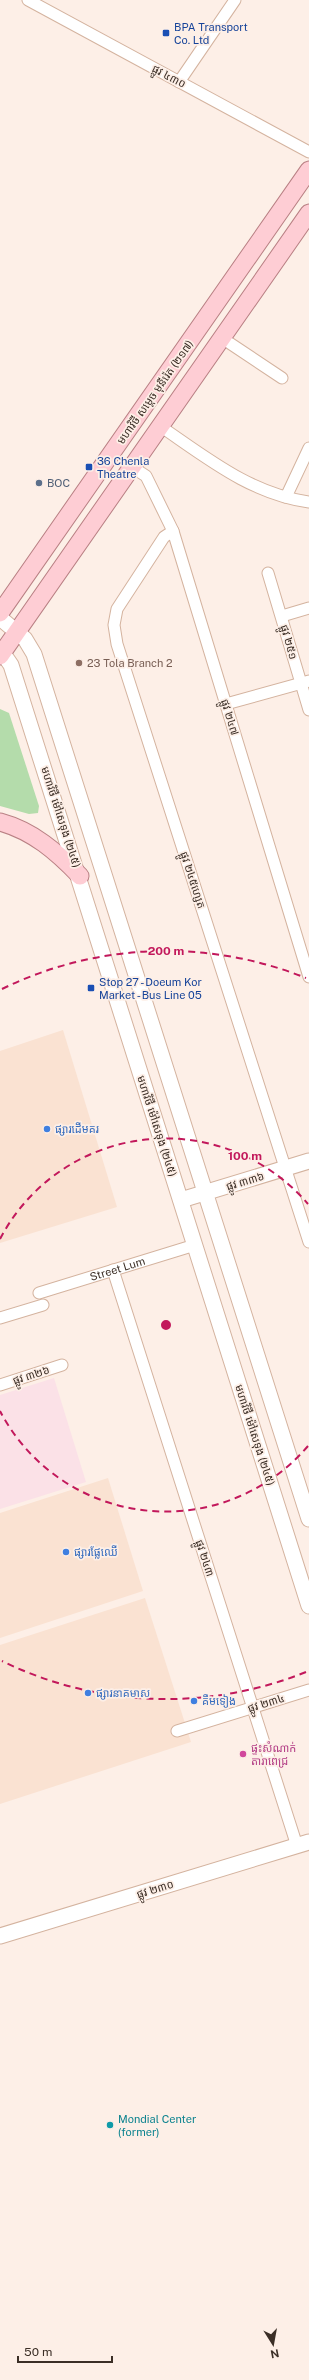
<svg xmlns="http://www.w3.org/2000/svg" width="309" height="2380" font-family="'Public Sans','Noto Sans Khmer',sans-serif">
<rect width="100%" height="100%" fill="#fdefe7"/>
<g fill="#fae2d2">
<polygon points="63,1030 117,1207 0,1243 0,1051"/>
<polygon points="108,1478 143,1591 0,1638 0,1513"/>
<polygon points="145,1598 191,1742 0,1804 0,1645"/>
</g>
<polygon fill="#fbe1e7" points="54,1378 86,1482 0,1509 0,1395"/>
<polygon fill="#b4dcab" points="0,709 9,713 39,806 38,813 29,814 0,806"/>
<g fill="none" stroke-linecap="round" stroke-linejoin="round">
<g stroke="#d4b39f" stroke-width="13">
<g id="street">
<polyline points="28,0 309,152"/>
<polyline points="179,82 235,0"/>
<polyline points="222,338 282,378"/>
<path d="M160 426C207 458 251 494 309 502"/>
<polyline points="132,467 146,476 173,531 309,977"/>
<polyline points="286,497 309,448"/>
<polyline points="173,531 164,537 117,609 114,625 117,644 309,1242"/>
<polyline points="268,573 309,710"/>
<polyline points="282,616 309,608"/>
<polyline points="226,704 309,681"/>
<polyline points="113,1270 297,1846"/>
<path id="s1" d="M39 1293 195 1245"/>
<polyline points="0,1318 43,1305"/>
<polyline points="0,1385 62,1365"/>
<polyline points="177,1731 309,1690"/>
</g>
</g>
<g stroke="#d4b39f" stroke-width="17">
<g id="secondary">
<polyline points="0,618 25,639 34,654 309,1519"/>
<polyline points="0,649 11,665 309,1606"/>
<polyline points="181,1200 309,1161"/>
<polyline points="0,1936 309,1842"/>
</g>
</g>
<g stroke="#b98084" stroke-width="19">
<g id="primary">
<polyline points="0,613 309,170"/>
<polyline points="0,656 309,213"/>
<path d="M0 822C33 831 57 852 80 876"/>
</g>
</g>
<use href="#street" stroke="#fff" stroke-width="11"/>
<use href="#secondary" stroke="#fff" stroke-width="15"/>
<use href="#primary" stroke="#fecdd4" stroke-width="17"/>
</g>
<g fill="none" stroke="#c2185b" stroke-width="2" stroke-dasharray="7 5">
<path d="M308 1446A187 187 0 0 1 0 1411M0 1239A187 187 0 0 1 308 1204"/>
<path d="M306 1672A374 374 0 0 1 2 1661M2 989A374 374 0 0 1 306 978"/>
</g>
<g fill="#1a4fb4" stroke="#fdefe7" stroke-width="1.5">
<rect x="162" y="29" width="8" height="8" rx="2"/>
<rect x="85" y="463" width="8" height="8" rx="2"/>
<rect x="87" y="984" width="8" height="8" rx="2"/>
</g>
<circle fill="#5c6f8a" stroke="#fdefe7" stroke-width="1.5" cx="39" cy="483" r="4"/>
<circle fill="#8d6e63" stroke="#fdefe7" stroke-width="1.5" cx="79" cy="663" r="4"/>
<g fill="#3f7fe0" stroke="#fdefe7" stroke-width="1.5">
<circle cx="47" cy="1129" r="4"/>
<circle cx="66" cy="1552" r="4"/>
<circle cx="88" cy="1693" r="4"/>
<circle cx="194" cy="1701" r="4"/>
</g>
<circle fill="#d1479c" stroke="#fdefe7" stroke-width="1.5" cx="243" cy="1754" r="4"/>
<circle fill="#0f9aa8" stroke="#fdefe7" stroke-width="1.5" cx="110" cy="2125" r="4"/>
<g text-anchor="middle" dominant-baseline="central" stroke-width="3.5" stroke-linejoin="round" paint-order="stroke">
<g font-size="11" fill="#164399" stroke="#fdefe7" text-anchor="start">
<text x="174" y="27">BPA Transport<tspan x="174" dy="13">Co. Ltd</tspan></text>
<text x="97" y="461">36 Chenla<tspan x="97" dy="13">Theatre</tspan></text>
<text x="99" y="982">Stop 27 - Doeum Kor<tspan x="99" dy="13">Market - Bus Line 05</tspan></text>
</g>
<g font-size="11" fill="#3b2e26" stroke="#fdefe7">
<text transform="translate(169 76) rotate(28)">ផ្លូវ ៤៣០</text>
<text transform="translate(155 392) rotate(-55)">មហាវិថី សម្តេច មុនីរ៉េត (២១៧)</text>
<text transform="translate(289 642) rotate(74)">ផ្លូវ ២៥១</text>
<text transform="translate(230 717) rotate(73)">ផ្លូវ ២៤៧</text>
<text transform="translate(61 817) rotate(72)">មហាវិថី ម៉ៅសេទុង (២៤៥)</text>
<text transform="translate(193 880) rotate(72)">ផ្លូវ ២៤៥ហ្សេត</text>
<text transform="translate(157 1126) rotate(72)">មហាវិថី ម៉ៅសេទុង (២៤៥)</text>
<text transform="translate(245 1181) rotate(-17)">ផ្លូវ ៣៣៦</text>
<text stroke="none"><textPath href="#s1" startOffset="82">Street Lum</textPath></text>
<text transform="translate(31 1375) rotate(-18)">ផ្លូវ ៣២៦</text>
<text transform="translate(255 1435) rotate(72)">មហាវិថី ម៉ៅសេទុង (២៤៥)</text>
<text transform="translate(205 1558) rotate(72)">ផ្លូវ ២៤៣</text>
<text transform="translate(266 1703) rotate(-17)">ផ្លូវ ២៣៤</text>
<text transform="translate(155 1889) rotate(-17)">ផ្លូវ ២៣០</text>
</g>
<g font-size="11" fill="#4e5e75" stroke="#fdefe7" text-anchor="start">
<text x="47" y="483">BOC</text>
</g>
<g font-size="11" fill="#785e54" stroke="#fdefe7" text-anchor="start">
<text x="87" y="663">23 Tola Branch 2</text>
</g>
<g font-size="11" fill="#366cbe" stroke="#fdefe7" text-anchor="start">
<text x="55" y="1129">ផ្សារដើមគរ</text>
<text x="74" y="1552">ផ្សារផ្លែឈើ</text>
<text x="96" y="1693">ផ្សារនាគមាស</text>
<text x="202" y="1701">គឹមទៀង</text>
</g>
<g font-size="11" fill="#b23c85" stroke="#fdefe7" text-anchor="start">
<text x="251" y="1748">ផ្ទះសំណាក់<tspan x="251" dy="13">តារាពេជ្រ</tspan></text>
</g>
<g font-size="11" fill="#0d838f" stroke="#fdefe7" text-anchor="start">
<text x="118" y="2119">Mondial Center<tspan x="118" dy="13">(former)</tspan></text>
</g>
</g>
<circle cx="166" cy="1325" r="6" fill="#c2185b" stroke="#fdefe7" stroke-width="2"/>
<g font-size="12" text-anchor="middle" font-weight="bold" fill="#c2185b" stroke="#fdefe7" stroke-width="3.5" stroke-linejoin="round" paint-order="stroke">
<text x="166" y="955">200 m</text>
<text x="245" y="1160">100 m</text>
</g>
<g transform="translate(273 2344) rotate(169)" stroke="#fdefe7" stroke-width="3" paint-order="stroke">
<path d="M0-3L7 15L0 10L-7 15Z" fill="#3b2e26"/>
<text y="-6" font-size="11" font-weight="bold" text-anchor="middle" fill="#3b2e26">N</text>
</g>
<path d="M18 2356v6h94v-6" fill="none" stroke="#3b2e26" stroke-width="2"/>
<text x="24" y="2356" font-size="12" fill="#3b2e26" stroke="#fdefe7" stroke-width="3" paint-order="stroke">50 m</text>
</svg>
